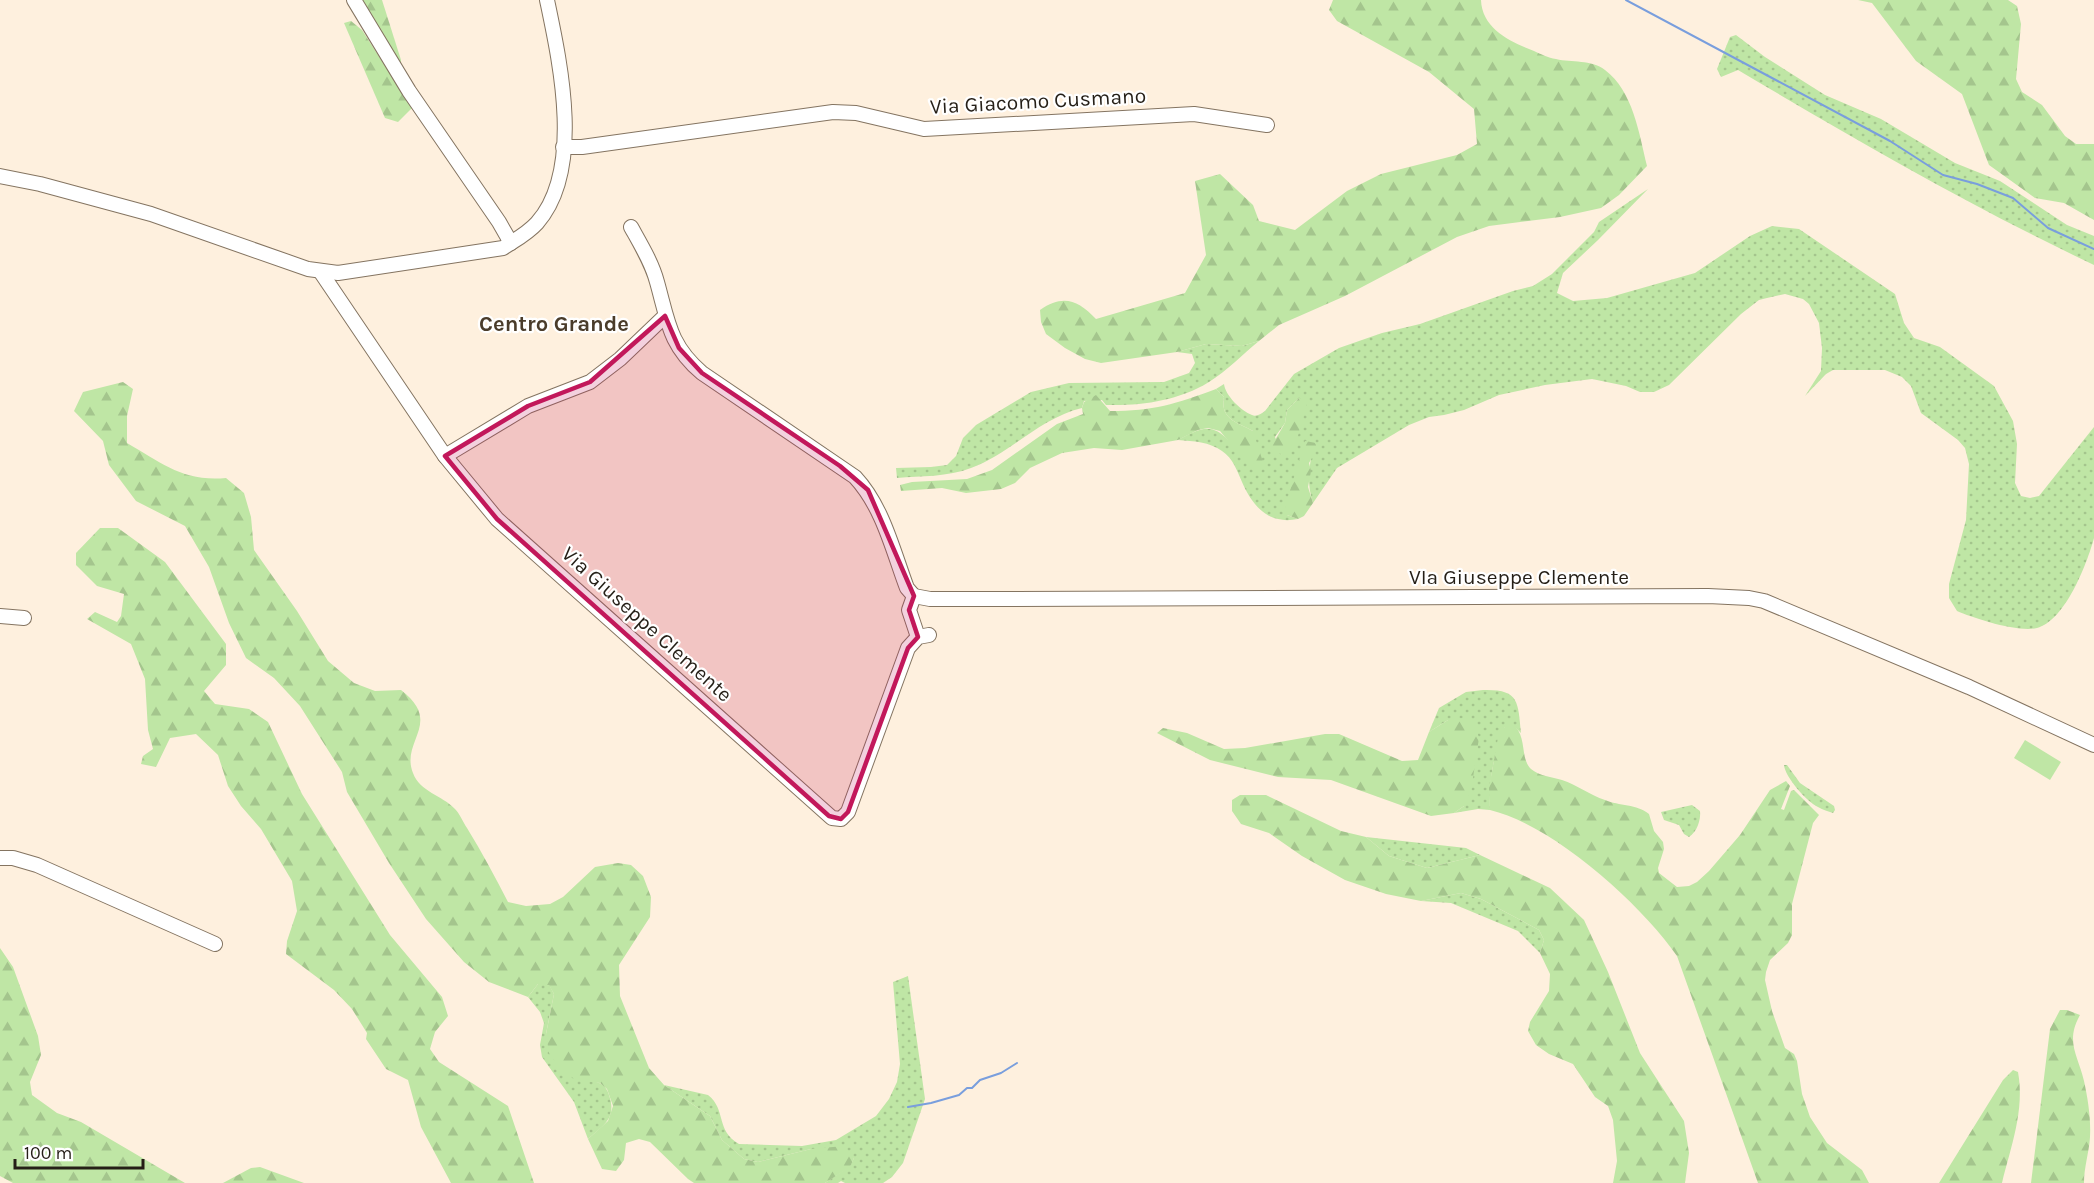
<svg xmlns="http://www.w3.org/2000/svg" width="2094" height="1183" font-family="Karla,sans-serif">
<defs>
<pattern id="grass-dots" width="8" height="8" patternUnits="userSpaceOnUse" patternTransform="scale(1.5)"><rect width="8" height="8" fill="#bfe6a5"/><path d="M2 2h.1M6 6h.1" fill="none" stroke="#a4c58d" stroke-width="1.8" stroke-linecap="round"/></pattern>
<pattern id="forest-firs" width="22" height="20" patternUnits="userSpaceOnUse" patternTransform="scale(1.5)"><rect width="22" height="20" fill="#bfe6a5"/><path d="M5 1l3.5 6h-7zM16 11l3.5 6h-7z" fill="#a4c58d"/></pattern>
</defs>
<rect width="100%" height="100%" fill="#fef0de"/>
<g fill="url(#grass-dots)" fill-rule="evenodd">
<path d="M1736 35 1765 57 1825 95 1881 119 1955 163 2000 181 2067 225 2094 236V265C1972 207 1854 139 1738 70L1721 77 1717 69 1730 37Z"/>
<path d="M1648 189 1598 240 1563 273 1557 293 1573 301 1607 298 1695 273 1750 236 1772 226 1799 229 1895 294 1904 323 1914 338 1940 347 1994 386 2013 421 2017 444 2015 483 2021 496 2030 498 2039 496 2094 427C2094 454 2094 480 2094 506 2094 516 2094 528 2094 538 2087 564 2065 621 2037 628 2019 633 1973 618 1957 611L1949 598V584L1966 520 1969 464 1965 448 1958 440 1921 413 1911 386 1902 377 1885 370H1833L1826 374 1805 396 1821 371 1822 348 1819 323 1809 304 1803 299 1785 294 1767 298 1759 300 1741 314 1669 385 1654 392H1640L1626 386 1592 379 1545 385 1499 395 1464 410 1444 415 1429 417 1409 425 1337 468 1313 503C1306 482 1309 463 1315 443L1287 515 1298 519C1269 525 1253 507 1242 482 1237 471 1233 458 1222 451 1210 442 1193 441 1178 440 1198 430 1210 421 1228 440L1253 431C1236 422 1220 419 1224 397L1216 389 1224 384C1225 395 1241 411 1252 415 1256 417 1261 414 1265 411L1294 374 1339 348 1382 333 1420 324 1513 291 1533 286 1552 274 1594 232 1599 222ZM1299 398 1282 455 1275 437 1285 423 1287 410Z"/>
<path d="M1259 341C1243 354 1227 371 1209 382 1178 401 1141 406 1106 405L1102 400 1084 401 1082 408C1040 418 1011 453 971 468 948 477 921 476 897 478L896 468 931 467 947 465 956 456 963 438 976 425 1031 392 1069 383 1164 382 1189 373 1195 363 1192 354 1177 352 1206 344 1242 346Z"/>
<path d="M1483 690C1519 689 1518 701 1521 733L1515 727H1505C1493 756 1489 779 1490 810L1478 809 1454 813 1464 806 1448 720 1429 732 1439 708 1466 692Z"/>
<path d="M1784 765H1787L1800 783 1834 806 1835 810 1833 813C1828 811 1823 810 1818 807 1807 802 1785 777 1784 765Z"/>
<path d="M1692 805 1700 811C1701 820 1697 832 1689 837L1684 834 1679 825 1664 820 1661 812Z"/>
<polygon points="1366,837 1466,848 1480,855 1427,868 1389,856"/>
<polygon points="1461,893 1481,899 1539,930 1544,940 1540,953 1518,931 1451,903 1421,901"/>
<path d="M908 976 925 1099 903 1163 892 1177 883 1183H845L841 1181 838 1183H825L850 1166 854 1158 811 1149 758 1162 744 1159 722 1140 710 1116 664 1085 708 1095C727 1110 715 1130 739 1144L802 1146 836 1140 876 1116 889 1099 897 1082 900 1064 893 982Z"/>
<path d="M538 984H549L554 994 546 1034 591 1081C600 1082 606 1085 609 1095 617 1118 604 1125 588 1139L574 1102 542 1057 540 1045 544 1023 540 1012 528 997Z"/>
</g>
<g fill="url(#forest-firs)">
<polygon points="357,0 382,0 401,60 401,66"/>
<path d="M1333 0H1481C1482 29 1511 42 1534 51 1541 54 1548 58 1556 59 1572 63 1591 59 1605 70 1633 91 1639 133 1647 166L1619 195 1601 208 1560 217 1489 226 1457 237 1345 296 1279 325 1259 341 1242 346 1206 344 1177 352 1101 363 1085 359 1065 348 1046 334 1041 322 1040 310C1063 294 1078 300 1096 319L1185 293 1206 255 1195 181 1220 174 1253 205 1259 221 1295 230 1347 191 1381 174 1457 155 1477 144 1474 109 1429 72 1337 21 1329 10Z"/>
<polygon points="1858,0 2008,0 2017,6 2021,24 2016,79 2022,92 2042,105 2065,136 2076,144 2094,144 2094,220 2064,203 2035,198 1989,165 1962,94 1916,61 1872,3"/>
<polygon points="351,21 362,30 412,108 398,122 385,118 344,23"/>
<path d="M123 382 133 389 127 416V443C162 463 183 482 226 478L244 493 251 517 254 550 297 611 328 661 354 683 375 691 401 690C444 723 400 741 413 773 420 792 442 795 455 809 460 814 463 822 467 828 482 852 495 877 508 902L526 906 550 904 563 897 595 867 618 863 631 865 643 876 651 897 650 917 619 965 620 996 649 1068 664 1085 710 1116 722 1140 744 1159 758 1162 811 1149 844 1146 854 1158 850 1167 825 1183H694L688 1179 650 1142 639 1139 626 1143 624 1160 616 1171 602 1169 588 1139 608 1121 613 1106 607 1089 600 1083 576 1080 560 1069 549 1053 546 1034 554 994 549 985 538 984 528 997 489 982 464 962 426 919 389 863 347 792 342 772 300 706 274 678 246 658 229 623 209 567 185 526 136 501 109 465 103 441 74 411 83 392Z"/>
<path d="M1216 389 1224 397C1220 419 1236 422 1253 431L1263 462 1262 470 1257 472 1249 466 1220 431 1208 428 1198 430 1178 440 1122 450 1094 448 1062 453 1030 468 1015 483 1001 489 966 493 942 488 901 491 900 485 912 482 967 479 992 470 1057 424 1083 414 1082 408 1084 402 1096 395 1110 411C1153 411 1176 404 1216 389Z"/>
<polygon points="1299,398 1308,400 1296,443 1289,455 1282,455 1271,447 1285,423 1287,410"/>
<polygon points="1305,441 1316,443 1317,449 1309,463 1311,471 1308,487 1313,503 1304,516 1298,519 1287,515 1285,507"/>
<polygon points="100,528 118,528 165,562 226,644 226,665 204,691 215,704 249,709 268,722 302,794 390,935 442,997 448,1016 435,1032 430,1049 439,1062 508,1106 534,1183 451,1183 421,1127 408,1080 386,1069 366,1039 367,1033 352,1009 334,990 286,954 287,941 297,911 292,881 261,829 241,806 228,786 218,755 196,734 170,738 156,767 141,764 143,756 153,749 148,730 145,679 131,644 87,619 95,612 117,622 121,616 124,594 97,586 76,565 76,553"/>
<polygon points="1464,718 1474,721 1479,738 1471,791 1464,806 1454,813 1431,816 1331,780 1278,777 1210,760 1157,733 1163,728 1187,733 1224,749 1245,748 1325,734 1339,734 1402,761 1418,760 1429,732 1448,720"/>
<path d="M1515 726C1527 739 1520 758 1531 769 1539 776 1552 777 1562 780 1577 785 1590 795 1605 800 1619 806 1637 804 1649 814L1654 831 1663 842 1664 849 1658 868 1659 873 1677 887 1689 886 1697 882 1709 871 1740 835 1770 790 1786 781 1790 786 1781 809 1784 810 1791 791 1794 790 1819 815 1813 823 1792 904V935L1788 943 1770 960 1766 972 1765 980 1772 1011 1785 1048 1794 1054 1797 1061 1802 1094 1810 1117 1827 1143 1862 1170 1869 1183H1758L1677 956C1641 904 1553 825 1490 810L1489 788 1499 732 1505 727Z"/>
<polygon points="1240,795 1266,795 1341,831 1366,837 1389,856 1427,868 1480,855 1550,888 1584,920 1608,972 1640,1053 1684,1121 1689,1153 1685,1183 1613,1183 1617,1161 1613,1120 1608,1106 1595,1097 1573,1064 1549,1054 1536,1045 1528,1031 1530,1022 1549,991 1550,974 1540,953 1544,940 1539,930 1481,899 1461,893 1421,901 1386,894 1345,880 1302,856 1269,833 1241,824 1232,811 1232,800"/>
<polygon points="0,948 13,967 38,1036 41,1055 30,1082 32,1095 57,1113 81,1122 185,1183 13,1183 0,1176"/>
<path d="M2060 1010H2067L2080 1015C2065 1042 2078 1055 2084 1081 2088 1099 2091 1119 2090 1137 2089 1153 2084 1167 2084 1183H2031L2050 1029Z"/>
<path d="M2013 1070 2018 1072C2025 1110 2011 1146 2002 1183H1939L2003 1080Z"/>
<polygon points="260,1167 304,1183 223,1183 251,1168"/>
</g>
<polygon fill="#bfe6a5" points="2025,740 2061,762 2050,780 2014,758"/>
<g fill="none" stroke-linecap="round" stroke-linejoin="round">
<g stroke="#799edd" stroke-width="2">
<polyline points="1626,0 1890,141 1943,175 1977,184 2013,198 2048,228 2094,249"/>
<polyline points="908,1107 931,1103 959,1095 967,1088 972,1088 980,1080 1001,1073 1017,1063"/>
</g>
<g stroke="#847461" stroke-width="16">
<g id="minor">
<polyline points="354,0 409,91 499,222 511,243"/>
<polyline points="563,147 582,147 833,112 856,113 924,129 1194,114 1267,125"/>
<path d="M0 176 40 184 151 214 308 269 338 273 503 248C515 240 527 234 537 223 584 170 560 62 547 0"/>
<path d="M631 227C641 245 652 263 657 282 668 321 669 345 702 373L855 477C883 507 893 551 907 588L914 596"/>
<polyline points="320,271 445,456 497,519 832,818 841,819 848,812 908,648 918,637 929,635"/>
<polyline points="445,456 528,406 590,382 620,359 665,316"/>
<polyline points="914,596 930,599 1014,599 1708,596 1749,598 1764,601 1969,687 2094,745"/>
<polyline points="914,596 909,610 918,637"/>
<polyline points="0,616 24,618"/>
<polyline points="0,858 13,858 37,865 215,944"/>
</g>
</g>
<use href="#minor" stroke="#fff" stroke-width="14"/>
</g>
<path fill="#c2185b" fill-opacity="0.2" stroke="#c2185b" stroke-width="4.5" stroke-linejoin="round" d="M665 316 679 348 702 373 840 466 868 490 914 596 909 610 918 637 908 648 848 812 841 819 829 816 497 519 445 456 528 406 590 382Z"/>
<g text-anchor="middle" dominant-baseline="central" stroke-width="4.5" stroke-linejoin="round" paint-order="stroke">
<g font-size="21" fill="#251f17" stroke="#fff">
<text transform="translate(1038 101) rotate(-3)">Via Giacomo Cusmano</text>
<text x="1519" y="577">VIa Giuseppe Clemente</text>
<text transform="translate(647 624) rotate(42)">Via Giuseppe Clemente</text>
</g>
<g font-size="22" font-weight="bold" fill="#4a3c2a" stroke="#fff">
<text x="554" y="324">Centro Grande</text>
</g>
</g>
<path d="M15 1159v9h128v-9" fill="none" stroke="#251f17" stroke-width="3"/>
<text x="24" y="1159" font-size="18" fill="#251f17" stroke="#ffffff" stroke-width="4.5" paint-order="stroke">100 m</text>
</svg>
